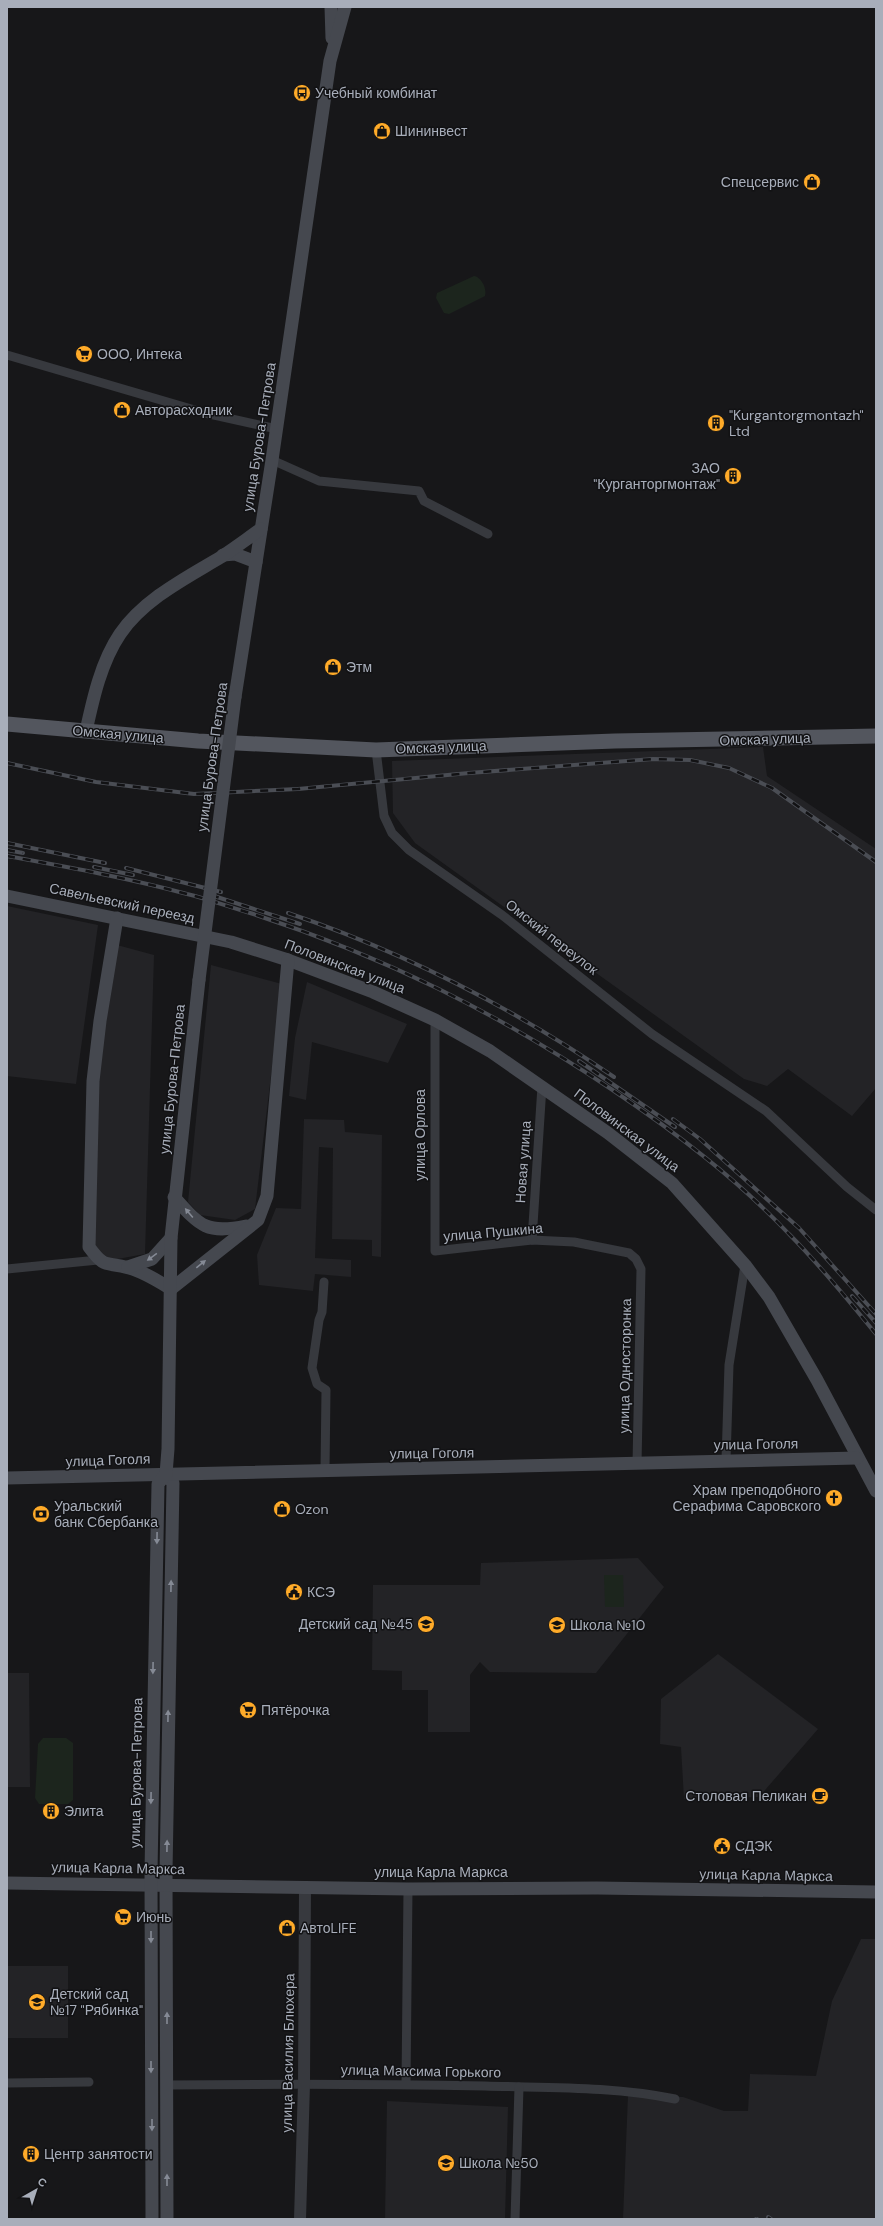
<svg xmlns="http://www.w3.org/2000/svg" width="883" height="2226" font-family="'DM Sans',sans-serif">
<rect width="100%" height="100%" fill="#171719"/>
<g fill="#232326">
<polygon points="763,747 767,776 876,849 876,1088 852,1116 788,1069 767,1086 744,1079 415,843 393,813 392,761"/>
<polygon points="7,906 98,925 76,1084 7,1076"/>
<polygon points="117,945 154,955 145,1254 112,1260 94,1249 97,1084"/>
<polygon points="211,965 282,984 255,1209 235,1220 200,1215 188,1202"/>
<polygon points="307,982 407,1024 388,1063 312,1042 306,1100 289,1096 295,1038"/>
<polygon points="304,1119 344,1120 345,1132 382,1135 381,1257 372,1256 372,1240 332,1239 333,1148 319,1147 315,1258 351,1260 351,1277 315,1274 313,1291 259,1285 257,1255 276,1208 301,1209"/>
<polygon points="638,1558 664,1587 596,1673 490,1672 480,1662 470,1675 470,1732 428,1732 428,1690 402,1690 402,1671 372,1670 373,1585 480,1585 481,1563"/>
<polygon points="718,1654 818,1729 759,1797 684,1799 681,1747 660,1744 661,1699"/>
<polygon points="7,1673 29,1673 30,1787 7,1787"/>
<polygon points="861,1939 876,1939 876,2219 623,2219 628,2095 683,2097 724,2111 748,2111 750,2074 816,2076 832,2001"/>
<rect x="7" y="1966" width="61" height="72"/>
<polygon points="387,2101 508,2107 505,2219 385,2219"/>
</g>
<g fill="#1c251d">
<path d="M474 276C481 277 487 288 485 296L449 314 444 313 436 298 437 293Z"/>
<polygon points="604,1575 623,1575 624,1607 605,1607"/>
<polygon points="43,1738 66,1738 73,1743 73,1800 68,1804 39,1804 35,1798 38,1744"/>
</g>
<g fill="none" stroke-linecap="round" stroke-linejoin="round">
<g stroke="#37393e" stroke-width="9">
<polyline points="7,355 205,413 277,429"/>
<polyline points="272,460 319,481 419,491 424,501 488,534"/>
<polyline points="376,750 384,816 392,833 409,850 502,915 652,1034 766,1111 847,1187 876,1210"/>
<polyline points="435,1020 435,1251 532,1240 574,1242 629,1253 636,1259 641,1269 637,1464"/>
<polyline points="532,1240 542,1086"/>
<polyline points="7,1269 98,1260"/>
<polyline points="324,1282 322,1312 319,1320 312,1368 317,1384 326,1390 325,1470"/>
<polyline points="726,1460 729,1365 745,1265"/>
<polyline points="7,2083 89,2082"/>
<polyline points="406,2084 408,1889"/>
<path d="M167 2085C273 2084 379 2084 485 2086 548 2088 613 2086 675 2099"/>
<polyline points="515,2219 519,2087"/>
</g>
<polyline stroke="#37393e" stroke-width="12" points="300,2219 304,2084 305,1887"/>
<g stroke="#45484f" stroke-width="13">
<polyline points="331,7 332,38"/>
<polyline points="223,555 235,554 256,562"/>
<polyline points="235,697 272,460 330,61 345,7"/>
<path d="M86 731C93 699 101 662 120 634 144 599 186 578 221 557 235 548 248 538 261 529"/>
<polyline points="7,896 231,942 288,960 373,992 435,1020 490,1051 608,1133 672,1183 745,1265 769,1297 817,1380 876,1491"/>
<path d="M117 918 100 1021 93 1081 89 1247C106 1270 105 1261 129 1268 144 1272 158 1281 171 1289"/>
<path d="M174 1197C200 1226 206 1234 246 1226"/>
<polyline points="128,1267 152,1259 171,1238"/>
<polyline points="171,1289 258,1220 267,1196 288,960"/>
<polyline points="166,1474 173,1483 166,1872 167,2219"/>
<polyline points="7,1478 857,1458"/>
<polyline points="7,1883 408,1889 597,1888 876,1892"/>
<polyline points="152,2219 151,1872 158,1484 166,1474 168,1449 171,1238 199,980"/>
</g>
<polyline stroke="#53565e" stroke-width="15" points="7,724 198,741 376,750 615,741 876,736"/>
<g stroke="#4a4d54" stroke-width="4">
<g id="rail">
<polyline points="7,763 96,782 194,794 298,789 469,773 653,759 690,760 729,768 772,788 876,862"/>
<polyline points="7,843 105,863"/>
<polyline points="7,850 23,853"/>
<path d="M7 856C67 867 128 878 187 894 208 899 229 907 250 913 383 956 496 1012 611 1089 675 1132 736 1178 789 1234 820 1265 848 1300 876 1334"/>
<polyline points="94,867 133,875"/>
<polyline points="126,868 221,892"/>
<polyline points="211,895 300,924"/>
<path d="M288 913C404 952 513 1008 614 1077"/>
<polyline points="579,1061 675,1127"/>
<polyline points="673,1119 700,1139 799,1228 876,1314"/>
<polyline points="852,1296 876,1323"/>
<polyline points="768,2217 771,2219"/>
<polyline points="756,2219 757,2219"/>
</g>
</g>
<use href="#rail" stroke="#121214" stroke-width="2.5" stroke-dasharray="8" stroke-linecap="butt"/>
<polyline stroke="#45484f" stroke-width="13" points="199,980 235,697"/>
</g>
<defs><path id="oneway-solid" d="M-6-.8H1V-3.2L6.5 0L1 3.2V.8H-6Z"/></defs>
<g fill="#858a95">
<use href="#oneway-solid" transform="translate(189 1213) rotate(-130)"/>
<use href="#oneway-solid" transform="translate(152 1257) rotate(144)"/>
<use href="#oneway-solid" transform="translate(201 1264) rotate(-39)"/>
<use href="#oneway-solid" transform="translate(157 1538) rotate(91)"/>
<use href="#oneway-solid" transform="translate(171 1586) rotate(-89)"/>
<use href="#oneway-solid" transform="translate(153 1668) rotate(91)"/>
<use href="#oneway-solid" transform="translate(168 1716) rotate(-89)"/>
<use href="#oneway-solid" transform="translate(151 1798) rotate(91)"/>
<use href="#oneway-solid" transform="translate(167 1846) rotate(-89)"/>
<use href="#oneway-solid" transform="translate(151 1937) rotate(90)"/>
<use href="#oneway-solid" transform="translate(167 2018) rotate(-90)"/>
<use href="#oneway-solid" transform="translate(151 2067) rotate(90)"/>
<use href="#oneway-solid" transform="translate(152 2125) rotate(90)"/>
<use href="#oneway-solid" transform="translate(167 2180) rotate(-90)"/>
</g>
<defs>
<g id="bus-disc" transform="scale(0.9)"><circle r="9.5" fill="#ffab29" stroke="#121214"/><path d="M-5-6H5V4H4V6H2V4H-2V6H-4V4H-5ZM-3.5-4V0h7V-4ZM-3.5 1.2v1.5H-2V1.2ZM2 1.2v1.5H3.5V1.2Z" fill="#111"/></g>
<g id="shop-disc" transform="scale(0.9)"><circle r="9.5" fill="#ffab29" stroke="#121214"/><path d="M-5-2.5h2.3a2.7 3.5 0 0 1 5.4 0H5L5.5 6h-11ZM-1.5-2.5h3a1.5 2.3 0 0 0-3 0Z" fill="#111"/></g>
<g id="supermarket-disc" transform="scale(0.9)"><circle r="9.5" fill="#ffab29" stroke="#121214"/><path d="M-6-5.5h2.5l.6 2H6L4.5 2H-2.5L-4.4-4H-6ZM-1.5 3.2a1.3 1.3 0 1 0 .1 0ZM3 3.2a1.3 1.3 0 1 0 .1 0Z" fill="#111"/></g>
<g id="building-disc" transform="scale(0.9)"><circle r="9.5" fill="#ffab29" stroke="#121214"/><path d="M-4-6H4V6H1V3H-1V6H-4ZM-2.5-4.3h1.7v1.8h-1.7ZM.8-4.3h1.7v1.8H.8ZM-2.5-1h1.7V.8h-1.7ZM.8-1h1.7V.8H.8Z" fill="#111"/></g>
<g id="church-disc" transform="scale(0.9)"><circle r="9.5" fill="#ffab29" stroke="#121214"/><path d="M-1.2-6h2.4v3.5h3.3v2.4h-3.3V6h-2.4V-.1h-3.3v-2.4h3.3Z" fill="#111"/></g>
<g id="bank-disc" transform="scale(0.9)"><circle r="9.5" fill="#ffab29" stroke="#121214"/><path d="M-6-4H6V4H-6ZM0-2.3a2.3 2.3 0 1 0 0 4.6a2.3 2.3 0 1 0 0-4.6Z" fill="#111"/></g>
<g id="civic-disc" transform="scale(0.9)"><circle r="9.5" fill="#ffab29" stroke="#121214"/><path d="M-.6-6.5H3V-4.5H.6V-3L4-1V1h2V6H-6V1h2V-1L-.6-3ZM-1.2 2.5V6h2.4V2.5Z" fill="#111"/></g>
<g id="school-disc" transform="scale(0.9)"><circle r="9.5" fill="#ffab29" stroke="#121214"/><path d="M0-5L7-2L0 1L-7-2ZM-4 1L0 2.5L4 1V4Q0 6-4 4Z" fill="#111"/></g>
<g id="cafe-disc" transform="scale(0.9)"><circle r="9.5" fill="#ffab29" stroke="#121214"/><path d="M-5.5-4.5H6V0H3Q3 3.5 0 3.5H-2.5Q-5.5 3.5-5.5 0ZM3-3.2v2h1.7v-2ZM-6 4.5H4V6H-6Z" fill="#111"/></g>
</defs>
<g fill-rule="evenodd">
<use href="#bus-disc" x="302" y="93"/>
<use href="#shop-disc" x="382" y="131"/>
<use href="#shop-disc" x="812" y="182"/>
<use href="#supermarket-disc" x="84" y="354"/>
<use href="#shop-disc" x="122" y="410"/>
<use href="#building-disc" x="716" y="423"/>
<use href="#building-disc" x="733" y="476"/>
<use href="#shop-disc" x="333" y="667"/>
<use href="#church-disc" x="834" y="1498"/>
<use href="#shop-disc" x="282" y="1509"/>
<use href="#bank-disc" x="41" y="1514"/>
<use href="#civic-disc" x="294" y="1592"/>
<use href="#school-disc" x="426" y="1624"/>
<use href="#school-disc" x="557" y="1625"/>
<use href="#supermarket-disc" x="248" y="1710"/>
<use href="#cafe-disc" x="820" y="1796"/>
<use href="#building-disc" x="51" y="1811"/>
<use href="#civic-disc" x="722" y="1846"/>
<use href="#supermarket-disc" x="123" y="1917"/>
<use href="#shop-disc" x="287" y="1928"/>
<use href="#school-disc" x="37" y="2002"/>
<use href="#building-disc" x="31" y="2154"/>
<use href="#school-disc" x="446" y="2163"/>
</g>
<g text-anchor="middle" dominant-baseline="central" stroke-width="3" stroke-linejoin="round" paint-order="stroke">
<g font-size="14" fill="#a8aeba" stroke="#121214" text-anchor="start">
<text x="315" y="93">Учебный комбинат</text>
<text x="395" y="131">Шининвест</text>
<text x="799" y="182" text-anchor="end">Спецсервис</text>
<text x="97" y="354">ООО, Интека</text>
<text x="135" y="410">Авторасходник</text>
<text x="729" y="415">"Kurgantorgmontazh"<tspan x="729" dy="16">Ltd</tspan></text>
<text x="720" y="468" text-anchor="end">ЗАО<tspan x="720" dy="16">"Курганторгмонтаж"</tspan></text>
<text x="346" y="667">Этм</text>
<text x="821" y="1490" text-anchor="end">Храм преподобного<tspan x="821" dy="16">Серафима Саровского</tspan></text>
<text x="54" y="1506">Уральский<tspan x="54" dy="16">банк Сбербанка</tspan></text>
<text x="295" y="1509">Ozon</text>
<text x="307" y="1592">КСЭ</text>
<text x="413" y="1624" text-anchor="end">Детский сад №45</text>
<text x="570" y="1625">Школа №10</text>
<text x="261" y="1710">Пятёрочка</text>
<text x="807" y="1796" text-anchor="end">Столовая Пеликан</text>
<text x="64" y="1811">Элита</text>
<text x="735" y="1846">СДЭК</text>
<text x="136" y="1917">Июнь</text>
<text x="300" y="1928">АвтоLIFE</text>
<text x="50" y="1994">Детский сад<tspan x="50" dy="16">№17 "Рябинка"</tspan></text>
<text x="44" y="2154">Центр занятости</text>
<text x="459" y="2163">Школа №50</text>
</g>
<g font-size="14" fill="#a8aeba" stroke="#121214">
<text transform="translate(259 437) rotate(-81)">улица Бурова-Петрова</text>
<text transform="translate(118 734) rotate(5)">Омская улица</text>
<text transform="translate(765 739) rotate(-2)">Омская улица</text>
<text transform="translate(441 747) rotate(-2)">Омская улица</text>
<text transform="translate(212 757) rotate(-82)">улица Бурова-Петрова</text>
<text transform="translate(122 903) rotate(12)">Савельевский переезд</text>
<text transform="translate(552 937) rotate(38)">Омский переулок</text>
<text transform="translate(345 966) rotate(21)">Половинская улица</text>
<text transform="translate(172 1079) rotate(-84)">улица Бурова-Петрова</text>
<text transform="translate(627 1130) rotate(37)">Половинская улица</text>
<text transform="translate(420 1135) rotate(-90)">улица Орлова</text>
<text transform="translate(523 1162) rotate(-86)">Новая улица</text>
<text transform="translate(493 1232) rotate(-5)">улица Пушкина</text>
<text transform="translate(625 1366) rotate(-89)">улица Односторонка</text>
<text transform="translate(756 1444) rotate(-1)">улица Гоголя</text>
<text transform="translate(432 1453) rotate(-1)">улица Гоголя</text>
<text transform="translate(108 1460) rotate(-2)">улица Гоголя</text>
<text transform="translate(136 1773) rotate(-89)">улица Бурова-Петрова</text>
<text transform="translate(118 1868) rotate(1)">улица Карла Маркса</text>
<text x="441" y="1872">улица Карла Маркса</text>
<text transform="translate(766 1875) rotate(1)">улица Карла Маркса</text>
<text transform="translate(288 2053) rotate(-89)">улица Василия Блюхера</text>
<text transform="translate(421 2071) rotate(1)">улица Максима Горького</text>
</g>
</g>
<rect width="883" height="2226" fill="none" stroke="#a8aeba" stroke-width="16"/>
<g transform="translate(36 2190) rotate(39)" stroke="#121214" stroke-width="3" paint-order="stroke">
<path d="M0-3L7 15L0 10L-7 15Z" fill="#a8aeba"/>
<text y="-6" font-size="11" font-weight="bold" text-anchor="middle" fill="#a8aeba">С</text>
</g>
</svg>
